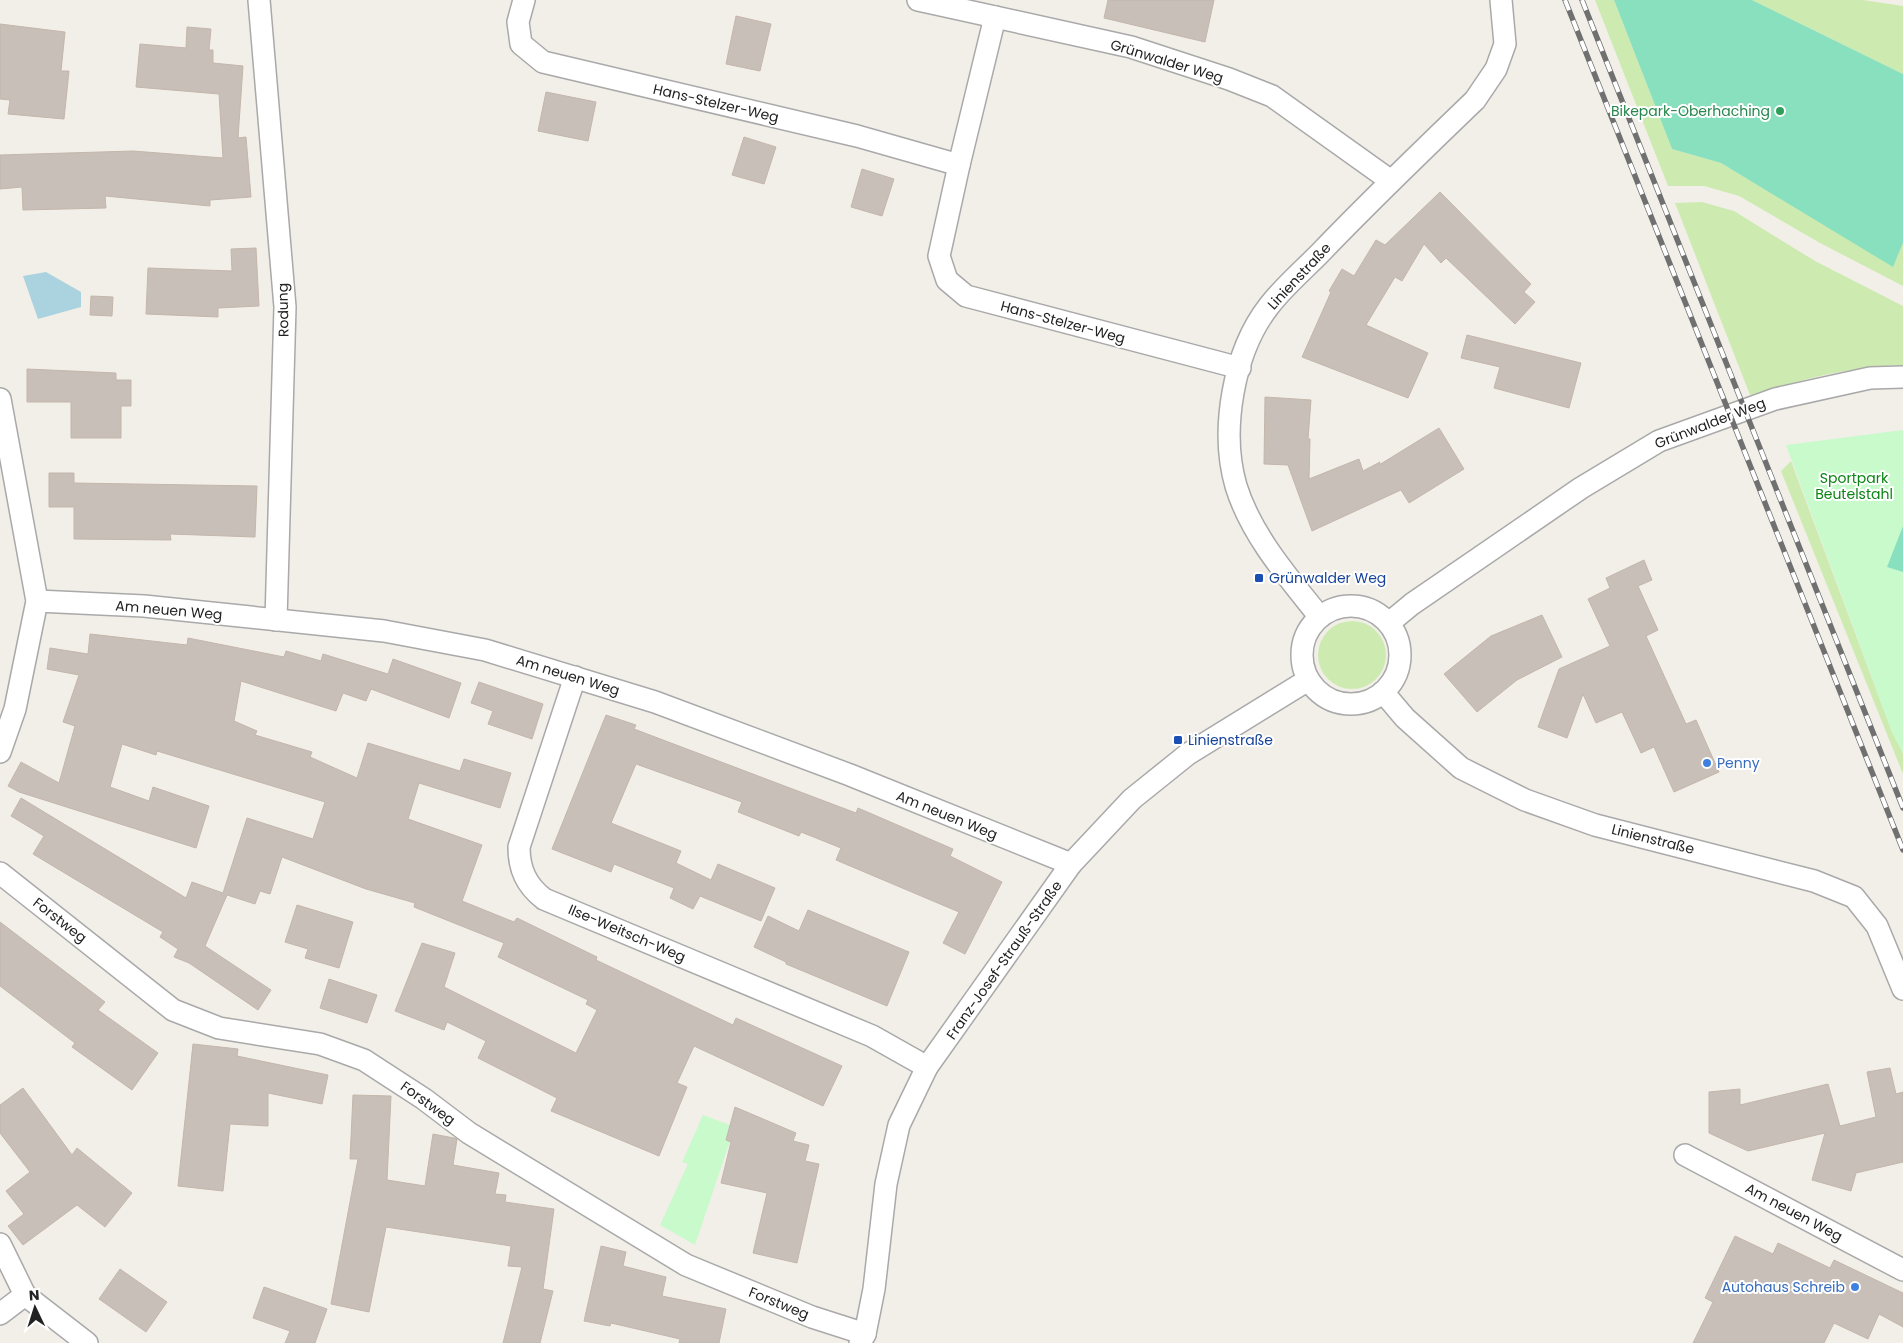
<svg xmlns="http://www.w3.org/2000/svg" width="1903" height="1343" font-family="Poppins,sans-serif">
<rect width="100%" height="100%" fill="#f2efe9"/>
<g fill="#cdebb0">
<polygon points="1595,0 1614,0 1672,149 1721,163 1893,266 1903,243 1903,286 1820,243 1739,196 1704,186 1668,186"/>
<polygon points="1752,0 1863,0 1903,6 1903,74"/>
<path d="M1702 202 1734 211 1815 261 1903 306V365C1850 366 1801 380 1750 395L1675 203Z"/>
<polygon points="1791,461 1892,732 1903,753 1903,774 1781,471"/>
<circle cx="1352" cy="655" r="34"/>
</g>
<g fill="#c8facc">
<polygon points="1903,430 1903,753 1892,732 1786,445"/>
<polygon points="703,1115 730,1125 730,1141 695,1245 660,1225 688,1164 682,1162"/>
</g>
<g fill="#88e0be">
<polygon points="1614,0 1752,0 1903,74 1903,243 1893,267 1721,163 1672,149"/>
<polygon points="1903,526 1903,572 1887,567"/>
</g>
<polygon fill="#aad3df" points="46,272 81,292 81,307 38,319 23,276"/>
<g fill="#c7bfb8" stroke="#c4b6ab">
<polygon points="1108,0 1214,0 1205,42 1104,18"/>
<polygon points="736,16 771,24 760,71 726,64"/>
<polygon points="0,24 65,32 61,71 69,71 64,119 8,114 10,100 0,99"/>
<polygon points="187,27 211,29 209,50 213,50 213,63 243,66 238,138 246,137 251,197 210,200 210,206 105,196 106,208 23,210 22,187 0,189 0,155 133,151 223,158 219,94 136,87 140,44 186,48"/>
<polygon points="546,92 596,102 588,141 538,131"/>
<polygon points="744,137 776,147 764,184 732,175"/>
<polygon points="862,169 894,179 882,216 851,207"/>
<polygon points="1440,192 1531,284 1524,292 1535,302 1515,324 1446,258 1441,263 1424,244 1402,281 1395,277 1366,325 1428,353 1408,398 1302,357 1331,292 1329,291 1342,269 1354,276 1376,240 1385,245"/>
<polygon points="256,248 259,306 218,308 218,317 146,314 148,268 232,271 231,249"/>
<polygon points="91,296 113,297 112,316 90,315"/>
<polygon points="1467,335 1581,363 1569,408 1494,388 1500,367 1461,358"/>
<polygon points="27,369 116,373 116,380 131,380 131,406 121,406 121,438 71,438 71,402 27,402"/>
<polygon points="1265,397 1311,400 1308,439 1310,439 1309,479 1359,459 1363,471 1380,462 1379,465 1439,428 1464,469 1409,503 1401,490 1312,531 1288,465 1264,464"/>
<polygon points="49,473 74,473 74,483 257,486 255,537 170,534 171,540 74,539 74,507 49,507"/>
<polygon points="1644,560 1652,580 1638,586 1658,630 1646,636 1686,724 1696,720 1719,772 1674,792 1654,747 1641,753 1622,712 1596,723 1583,694 1567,738 1538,727 1559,669 1610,646 1588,599 1610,588 1606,578"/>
<polygon points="1542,615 1562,657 1517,680 1477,712 1444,674 1491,636"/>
<polygon points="90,634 187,645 188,638 284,657 286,651 321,661 323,654 388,674 393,659 461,683 449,718 371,689 366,701 343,693 336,711 241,681 234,721 257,731 255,735 312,752 310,757 357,778 368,743 460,771 464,759 511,773 500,808 419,783 408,819 482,845 462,901 514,922 517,918 597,957 596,960 733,1025 736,1018 842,1066 823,1106 694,1046 677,1083 687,1087 659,1156 551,1111 557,1098 478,1058 486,1041 447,1022 444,1030 395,1011 422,943 455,953 444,987 576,1053 597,1010 586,1004 588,1000 498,957 504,943 414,907 415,903 366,889 282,857 270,894 260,891 255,904 227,895 205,946 271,990 258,1010 189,963 174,957 178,949 160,937 163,932 33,854 44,836 11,816 21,798 186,898 192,882 223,893 247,818 313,839 325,802 157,751 156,755 122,744 110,787 149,801 153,787 209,806 196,848 19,792 8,786 21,762 59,783 75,726 63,722 79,675 47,669 50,648 88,654"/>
<polygon points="479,682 543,704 532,739 488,724 493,711 471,703"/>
<polygon points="606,715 636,725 634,729 856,813 858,808 953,849 950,856 1002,882 965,954 943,943 959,912 836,860 841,848 801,832 799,836 738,812 742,802 636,764 611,823 681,851 676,863 711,880 718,864 775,888 761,921 700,896 693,909 670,898 674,888 614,864 611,872 552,849"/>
<polygon points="297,905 353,922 339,968 305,958 308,949 285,942"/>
<polygon points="808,910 909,952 887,1006 786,964 786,962 754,947 768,916 799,931"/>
<polygon points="0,922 105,1002 98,1010 158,1053 132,1090 72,1047 75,1043 0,986"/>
<polygon points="329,979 377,995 367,1023 320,1008"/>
<polygon points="193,1044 238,1049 237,1056 328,1075 322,1104 268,1093 268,1126 230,1124 223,1191 178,1186"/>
<polygon points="1890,1068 1896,1094 1903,1092 1903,1162 1856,1173 1851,1191 1812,1180 1825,1133 1748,1151 1709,1133 1709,1092 1740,1089 1740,1105 1828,1084 1840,1126 1876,1117 1867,1072"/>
<polygon points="23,1088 72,1155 77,1148 132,1193 105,1227 77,1205 23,1245 8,1226 24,1214 6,1191 30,1172 0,1133 0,1105"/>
<polygon points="353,1095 391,1096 387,1180 425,1186 433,1134 454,1138 457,1139 453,1165 499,1173 495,1194 506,1195 505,1202 554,1209 543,1289 553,1291 540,1343 503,1343 522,1267 508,1266 511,1246 386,1227 369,1312 331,1304 358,1159 350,1159"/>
<polygon points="735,1107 796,1133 793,1141 809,1145 805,1161 819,1164 797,1263 753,1253 767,1193 721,1183 731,1142 726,1140"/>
<polygon points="1735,1236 1773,1254 1778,1243 1830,1268 1834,1260 1903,1293 1903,1327 1879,1314 1868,1339 1834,1323 1824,1343 1693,1343 1713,1302 1705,1298"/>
<polygon points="601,1246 626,1252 623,1266 666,1277 662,1296 726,1309 719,1343 679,1343 680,1339 611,1323 610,1326 584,1321"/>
<polygon points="120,1269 167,1302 146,1332 99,1299"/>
<polygon points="264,1287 327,1309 315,1343 285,1343 290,1331 253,1318"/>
</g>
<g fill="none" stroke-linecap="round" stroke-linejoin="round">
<g stroke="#a9a9a9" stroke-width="24">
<g id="minor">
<polyline points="259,0 285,307 276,620"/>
<polyline points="524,0 518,22 521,44 543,62 857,136 959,165 939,256 947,280 966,296 1240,368"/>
<polyline points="918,0 1131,47 1229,79 1272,96 1391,181"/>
<polyline points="959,165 995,17"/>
<polyline points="0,399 37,601 15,709 0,752"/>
<polyline points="37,601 144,606 384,631 485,650 655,702 850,775 1071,864"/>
<circle cx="1351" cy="655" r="49"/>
<path d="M1319 616C1288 577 1251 535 1236 486 1220 431 1233 352 1269 306 1285 285 1306 268 1324 249 1373 198 1424 149 1475 100L1496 69 1505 44 1501 0"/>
<polyline points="1389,623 1412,604 1581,488 1659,441 1775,399 1870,378 1903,377"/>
<path d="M575 677 519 847C519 869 526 885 544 899L872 1036 927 1067"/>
<polyline points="1383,692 1405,718 1461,768 1525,800 1595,825 1814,881 1854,897 1877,926 1903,989"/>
<polyline points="0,873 173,1010 219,1028 320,1044 364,1060 424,1099 469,1133 686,1265 812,1317 865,1334"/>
<polyline points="1685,1155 1903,1270"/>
<polyline points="0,1244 25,1295 87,1343"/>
<polyline points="0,1314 25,1295"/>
<polyline points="860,1343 865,1334 874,1289 886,1184 899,1125 927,1067 1071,864 1132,799 1188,754 1308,680"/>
</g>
</g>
<use href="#minor" stroke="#fff" stroke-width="21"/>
<g stroke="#707070" stroke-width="5.5">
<g id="rail">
<polyline points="1565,0 1903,850"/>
<polyline points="1582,0 1903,808"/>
</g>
</g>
<use href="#rail" stroke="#fff" stroke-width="4" stroke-dasharray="11" stroke-linecap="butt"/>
</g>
<circle fill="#2e9e5b" stroke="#fff" stroke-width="2" cx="1780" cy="111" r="5"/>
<g fill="#1a4fb4" stroke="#fff" stroke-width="2">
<rect x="1254" y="573" width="10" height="10" rx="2.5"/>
<rect x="1173" y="735" width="10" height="10" rx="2.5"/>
</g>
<g fill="#3f7fe0" stroke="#fff" stroke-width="2">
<circle cx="1707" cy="763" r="5"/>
<circle cx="1855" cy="1287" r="5"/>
</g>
<g text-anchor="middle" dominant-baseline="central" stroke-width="4" stroke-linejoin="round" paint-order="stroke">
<g font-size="14" fill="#222" stroke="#fff">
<text transform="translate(1167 61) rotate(17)">Grünwalder Weg</text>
<text transform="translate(716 103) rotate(13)">Hans-Stelzer-Weg</text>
<text transform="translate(1299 276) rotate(-47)">Linienstraße</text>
<text transform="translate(283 310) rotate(-91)">Rodung</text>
<text transform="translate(1063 322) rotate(15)">Hans-Stelzer-Weg</text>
<text transform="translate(1710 423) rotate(-21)">Grünwalder Weg</text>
<text transform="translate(169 610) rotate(5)">Am neuen Weg</text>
<text transform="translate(568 675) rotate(17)">Am neuen Weg</text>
<text transform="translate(947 815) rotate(22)">Am neuen Weg</text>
<text transform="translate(1653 839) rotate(14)">Linienstraße</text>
<text transform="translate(60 920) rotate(38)">Forstweg</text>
<text transform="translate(627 933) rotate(23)">Ilse-Weitsch-Weg</text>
<text transform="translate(1004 960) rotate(-55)">Franz-Josef-Strauß-Straße</text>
<text transform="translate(428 1103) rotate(36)">Forstweg</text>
<text transform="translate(1794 1212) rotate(28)">Am neuen Weg</text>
<text transform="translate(779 1303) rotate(22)">Forstweg</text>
</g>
<g font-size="14" fill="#27864d" stroke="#fff" text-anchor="end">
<text x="1770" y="111">Bikepark-Oberhaching</text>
</g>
<g font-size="14" fill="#0c8416" stroke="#fff">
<text x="1854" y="478">Sportpark<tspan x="1854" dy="16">Beutelstahl</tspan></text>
</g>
<g font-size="14" fill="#164399" stroke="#fff" text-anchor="start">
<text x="1269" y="578">Grünwalder Weg</text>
<text x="1188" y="740">Linienstraße</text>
</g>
<g font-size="14" fill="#366cbe" stroke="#fff" text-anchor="start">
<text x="1717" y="763">Penny</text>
<text x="1845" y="1287" text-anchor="end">Autohaus Schreib</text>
</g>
</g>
<g transform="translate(35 1308) rotate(356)" stroke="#ffffff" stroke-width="4" paint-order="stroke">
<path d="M0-4L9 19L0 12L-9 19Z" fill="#222222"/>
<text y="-8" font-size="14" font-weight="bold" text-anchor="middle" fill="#222222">N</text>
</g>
</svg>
